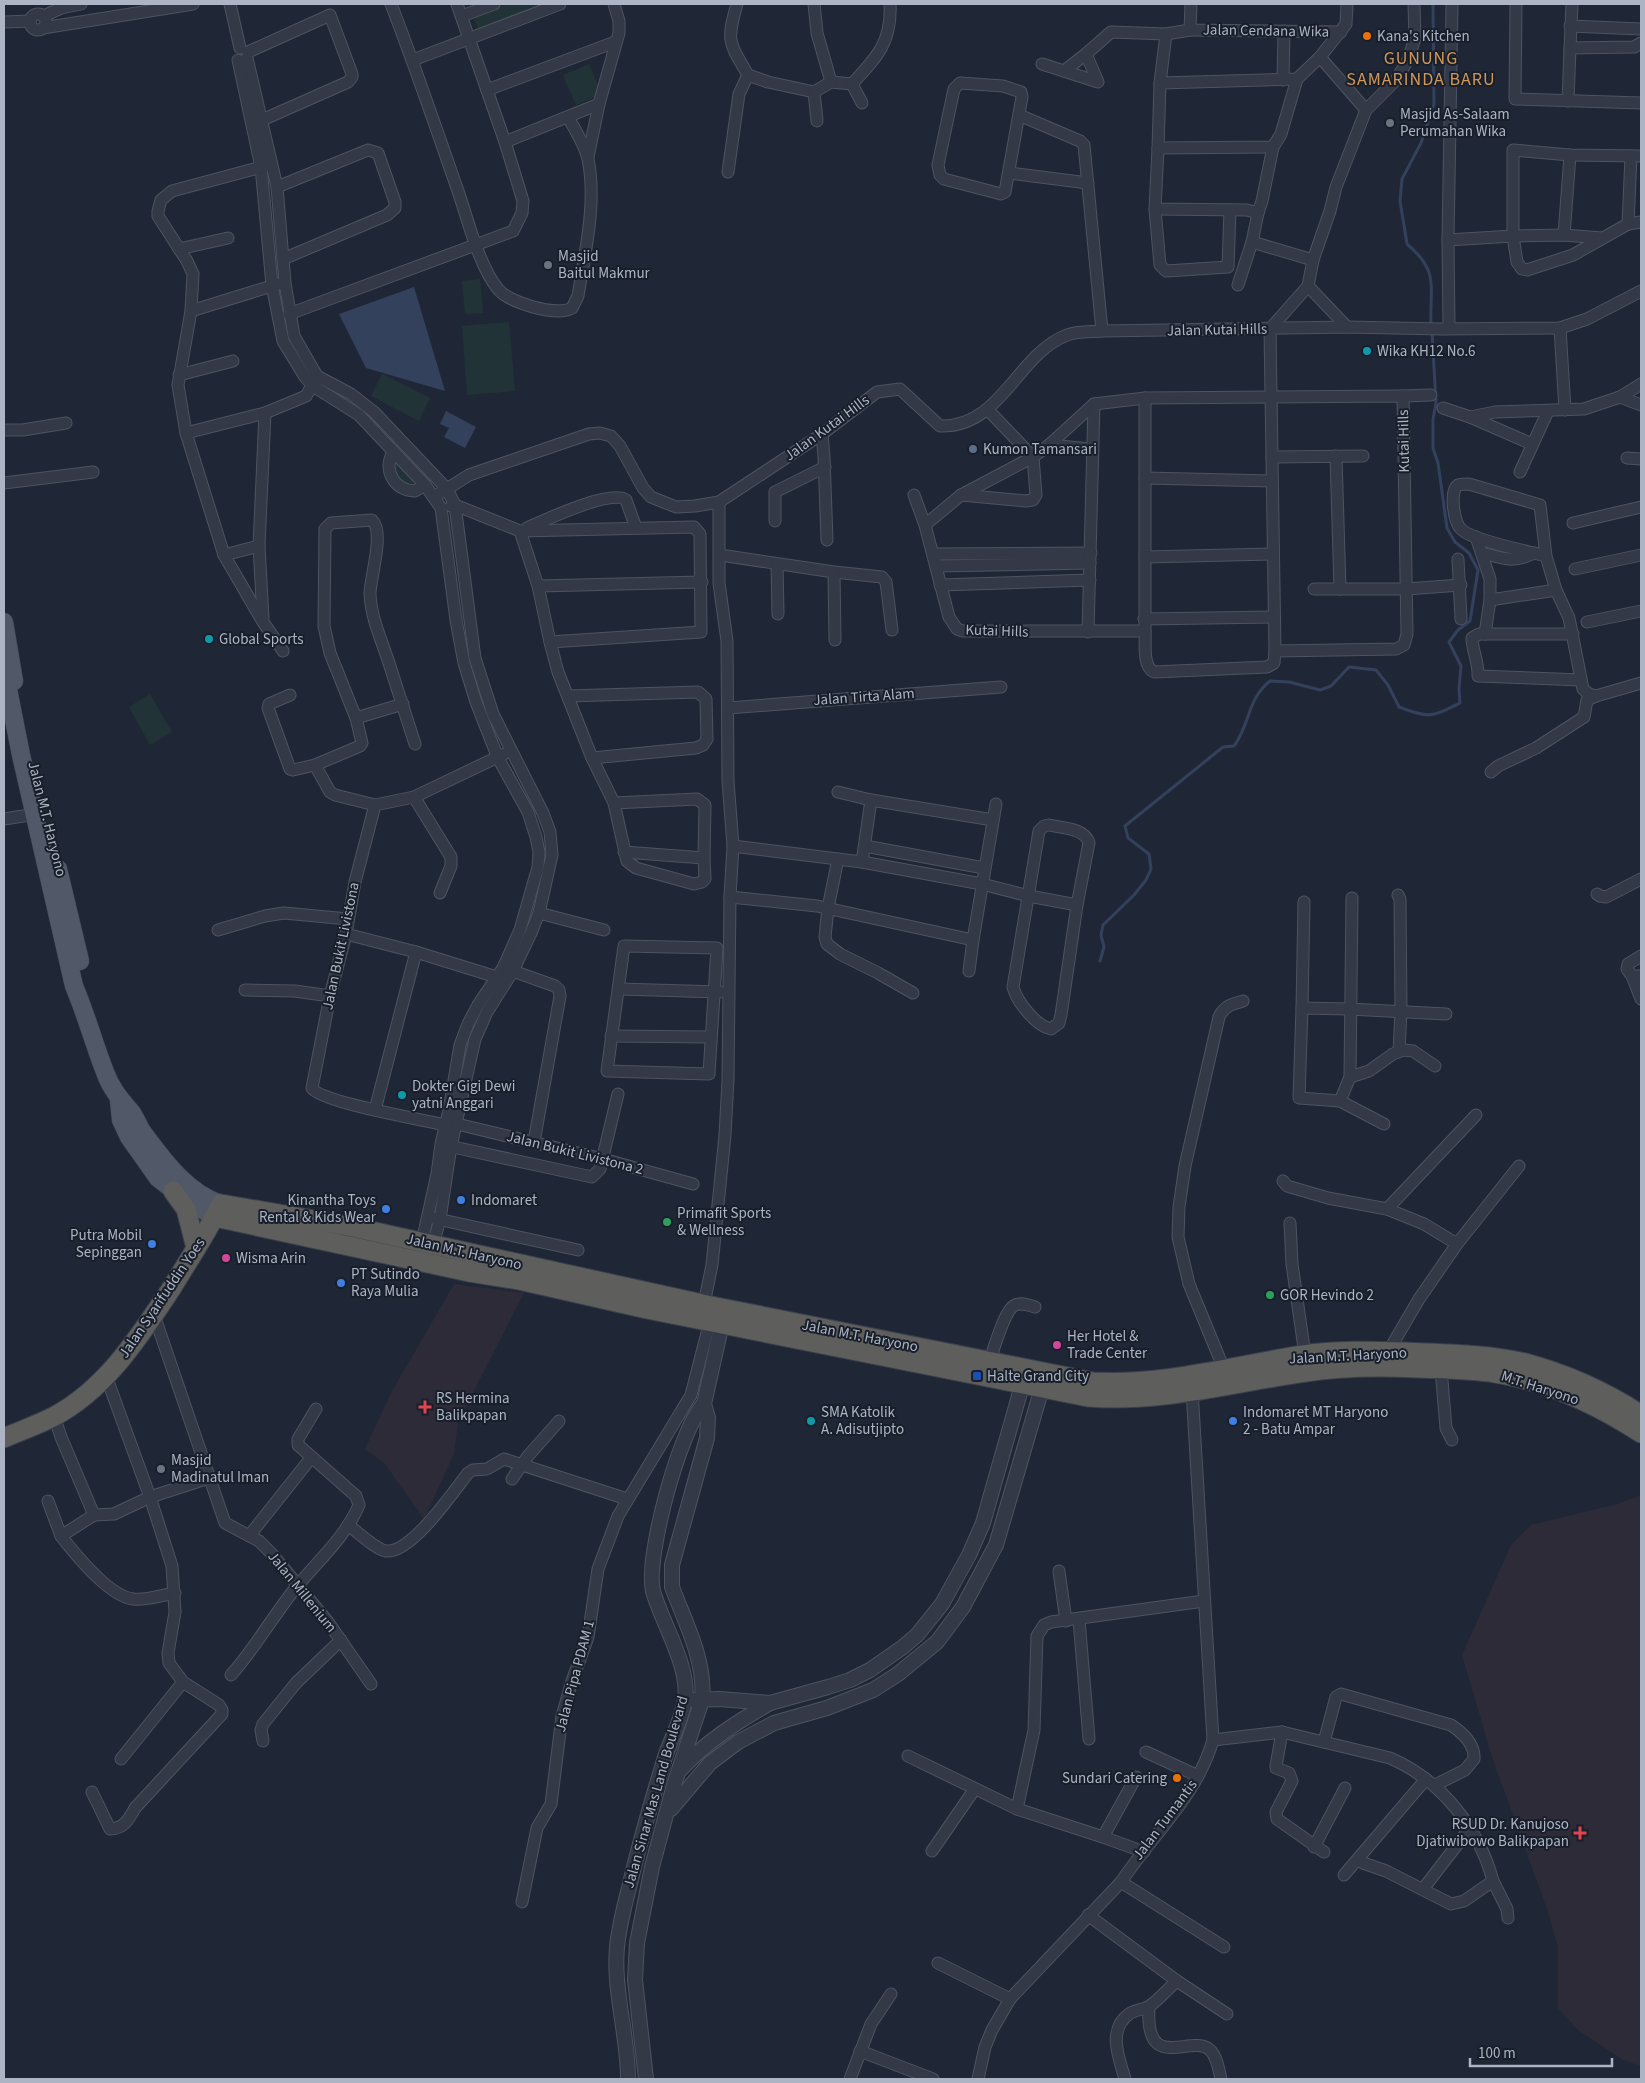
<svg xmlns="http://www.w3.org/2000/svg" width="1645" height="2083" font-family="'Source Sans 3',sans-serif">
<rect width="100%" height="100%" fill="#1f2736"/>
<g fill="#2d2b38">
<polygon points="454,1284 524,1293 458,1422 454,1454 424,1519 385,1464 365,1449 391,1393"/>
<polygon points="1641,1495 1641,2066 1623,2060 1578,2030 1558,2008 1558,1947 1547,1909 1492,1757 1462,1655 1511,1545 1531,1525 1618,1504"/>
</g>
<g fill="#213337">
<polygon points="505,4 546,4 479,31 473,17"/>
<polygon points="589,64 602,94 576,105 563,75"/>
<polygon points="480,279 483,313 465,314 462,281"/>
<polygon points="509,322 515,391 467,395 462,326"/>
<polygon points="382,374 430,398 419,421 371,396"/>
<polygon points="396,460 414,483 411,486 400,484 393,465"/>
<polygon points="150,694 172,732 150,745 129,707"/>
</g>
<g fill="#33415d">
<polygon points="414,287 445,391 366,368 339,314"/>
<polygon points="446,411 476,427 465,448 444,437 449,428 440,424"/>
</g>
<g fill="none" stroke-linecap="round" stroke-linejoin="round">
<g stroke="#33415d" stroke-width="3">
<path d="M1431 326C1429 287 1441 273 1407 244L1400 201 1402 179 1421 143 1434 104 1433 4"/>
<path d="M1100 961 1104 947 1101 935 1103 925 1134 895 1146 880 1151 869 1149 854 1128 838 1125 826 1223 747 1234 746C1250 725 1247 699 1270 681L1289 682 1320 690 1331 686 1349 667 1376 670 1388 685 1399 707C1430 719 1431 717 1460 703L1459 689 1461 666 1449 642 1458 630 1470 621 1478 570 1469 553 1455 542 1447 528 1438 463 1433 448V419L1436 403 1432 332"/>
</g>
<g stroke="#4d5461" stroke-width="13">
<g id="minor">
<polyline points="230,4 240,48"/>
<path d="M391 4C415 66 436 128 458 191 468 220 479 266 498 289 509 303 557 317 572 308L578 296C585 252 597 203 588 159 585 145 575 130 568 117"/>
<path d="M737 4C726 42 729 42 748 75L768 82 814 92 831 82 852 84C877 57 892 42 890 4"/>
<polyline points="814,4 817,33 831,82"/>
<polyline points="1191,4 1190,30 1341,32"/>
<polyline points="1347,4 1346,24 1320,57 1366,110"/>
<polyline points="1516,4 1515,99 1641,103"/>
<circle cx="38" cy="22" r="8"/>
<polyline points="44,16 61,8 81,4"/>
<polyline points="462,16 494,4"/>
<polyline points="4,22 30,21"/>
<polyline points="1570,26 1641,29"/>
<polyline points="43,28 193,4"/>
<polyline points="1190,30 1166,34 1160,83 1297,79 1320,57"/>
<polyline points="1570,48 1572,4"/>
<polyline points="248,52 330,15 352,74 352,77 348,82 262,120"/>
<polyline points="1086,54 1111,32 1166,34"/>
<polyline points="247,58 277,187 285,283 294,336 317,376 351,394 374,412 447,489 455,505 475,658 493,714 543,813 550,832 552,855 539,913 531,933 513,971 487,1012 475,1039 451,1146 440,1219 433,1245"/>
<polyline points="238,60 261,167 272,285 283,341 305,377 313,386 359,415 425,485 441,508 456,620 464,663 476,702 498,758 528,812 536,837 539,852 538,867 520,930 503,968 478,1005 468,1024 460,1045 449,1110 441,1144 437,1174 422,1242"/>
<polyline points="413,60 560,4"/>
<polyline points="1042,64 1098,82 1086,54 1064,71"/>
<polyline points="1283,80 1284,31"/>
<polygon points="960,83 1003,86 1021,92 1022,97 1005,192 1001,194 944,179 940,175 938,165 954,89"/>
<polyline points="1160,83 1158,148 1273,147 1281,134 1297,79"/>
<polyline points="852,84 862,103"/>
<polyline points="487,90 615,42"/>
<polyline points="814,92 817,121"/>
<polyline points="1568,101 1570,48 1634,47 1641,43"/>
<polyline points="1019,115 1080,141 1084,145 1102,331"/>
<polyline points="505,142 599,104"/>
<polyline points="1158,148 1155,209 1247,210 1258,213 1262,201 1273,147"/>
<polyline points="1631,156 1628,224 1641,222"/>
<polyline points="588,157 599,104 619,33 619,21 614,4"/>
<polyline points="269,165 172,191 161,200 158,211 158,216 187,261 193,274 191,311 178,385 186,433 224,555 263,622 283,651"/>
<polyline points="728,172 739,94 748,75"/>
<polyline points="1009,173 1088,183"/>
<polyline points="277,187 368,150 378,153 395,202 395,208 387,215 283,259"/>
<polyline points="1155,209 1160,265 1166,271 1228,267 1230,210"/>
<polyline points="1564,235 1570,155"/>
<polyline points="1602,238 1564,235 1513,236 1513,150 1570,155 1641,156"/>
<polyline points="1448,240 1513,236 1517,262 1522,269 1527,270 1573,255 1628,224"/>
<polyline points="1252,242 1313,260"/>
<polyline points="179,249 228,238"/>
<polyline points="1238,285 1252,242 1258,213"/>
<polyline points="1308,286 1347,327"/>
<polyline points="191,311 278,284"/>
<polyline points="289,314 513,231 522,213 523,201 505,142 457,4"/>
<polyline points="1449,327 1448,240 1452,4"/>
<polyline points="1560,328 1565,410"/>
<polyline points="179,375 233,361"/>
<polyline points="1403,396 1431,395"/>
<polyline points="1620,397 1641,405"/>
<polyline points="1145,398 1145,631"/>
<polyline points="1443,408 1470,417 1495,412 1584,409 1620,397 1641,384"/>
<polyline points="1470,417 1532,444"/>
<polyline points="4,430 23,430 66,423"/>
<polyline points="186,433 265,413 306,396 315,380"/>
<polyline points="822,434 824,457 827,540"/>
<polyline points="1049,445 1091,449"/>
<path d="M393 452C383 471 394 490 415 491L425 485"/>
<polyline points="1336,456 1340,589"/>
<polyline points="1272,457 1363,456"/>
<polyline points="1627,458 1641,459"/>
<polyline points="1520,472 1548,411"/>
<polyline points="1145,478 1272,481"/>
<polyline points="4,483 93,472"/>
<path d="M914 495 925 525 949 617 957 629 963 631H1145C1146 643 1142 666 1154 672L1267 667 1274 663 1275 651 1396 649 1404 645 1407 634 1403 396 1145 398 1094 404 1049 445 1033 457 961 495 925 525"/>
<polyline points="961,495 1026,501 1033,500 1036,495 1033,457 988,410"/>
<path d="M434 497 469 475 589 434 600 433 611 436 620 446 643 488 651 497 676 507 695 506 719 502 822 434 877 392 900 389 940 426C1001 428 1017 354 1067 335 1077 331 1091 332 1102 331L1347 327 1442 329 1560 328 1587 319 1641 291"/>
<polyline points="451,506 455,505 520,531 538,586 550,642 558,672 592,758 614,803 627,861 636,868 694,884 702,882 705,879 704,858 624,852"/>
<polyline points="775,521 775,492 825,467"/>
<polyline points="1573,523 1641,507"/>
<path d="M527 528C545 520 611 489 626 500L636 528"/>
<polyline points="520,531 694,527 700,534 701,632 550,642"/>
<polyline points="1476,537 1490,579 1490,600 1556,590"/>
<path d="M1482 553C1504 558 1512 564 1534 553"/>
<polyline points="933,554 1091,553"/>
<polyline points="224,555 259,546"/>
<polyline points="720,555 834,572 882,577 886,582 892,630"/>
<path d="M1546 556C1527 551 1473 541 1461 529 1454 523 1449 491 1458 485 1461 484 1465 484 1469 484L1540 505 1546 556 1556 590 1569 618 1583 689 1589 694 1596 696 1641 683"/>
<polyline points="1145,557 1273,554"/>
<polyline points="1458,559 1461,619"/>
<polyline points="777,564 778,614"/>
<polyline points="936,566 1090,563"/>
<polyline points="1575,569 1641,555"/>
<polyline points="834,572 835,640"/>
<polyline points="940,585 1090,580"/>
<polyline points="538,586 702,582"/>
<polyline points="1314,589 1406,589 1461,585"/>
<polyline points="263,618 259,546 265,413"/>
<polyline points="1144,619 1274,617"/>
<polyline points="1587,622 1641,611"/>
<polyline points="1088,632 1094,404"/>
<polyline points="1485,634 1490,600"/>
<path d="M1573 634H1479L1472 638C1471 645 1479 664 1478 676L1581 680"/>
<polyline points="1275,651 1270,329 1308,286 1313,260 1330,211 1336,187 1366,110 1396,80 1408,60 1415,38 1414,4"/>
<path d="M290 695 269 704 268 708 290 769 293 770 315 765 360 746 362 743 356 718 330 653 324 626 325 529 331 523 372 520C385 532 370 578 370 594 371 617 381 639 388 660 397 688 406 716 415 744"/>
<polyline points="568,696 698,692 706,699 707,739 703,745 696,748 592,758"/>
<polyline points="728,708 1001,687"/>
<polyline points="356,718 403,704"/>
<polyline points="315,765 330,792 335,795 375,805 414,797 504,754"/>
<polyline points="1491,772 1498,766 1536,748 1584,717 1587,700 1596,696"/>
<polyline points="838,792 871,800"/>
<polyline points="414,797 451,857 451,866 440,893"/>
<polyline points="614,803 697,799 705,805 704,858"/>
<path d="M375 805 355 882 346 934 330 996 312 1088C320 1102 424 1120 445 1125"/>
<polyline points="4,819 36,814"/>
<path d="M1049 825C1062 828 1085 828 1089 843L1077 905 1061 1015 1059 1023 1051 1029C1036 1026 1017 1002 1013 987L1039 831 1044 826Z"/>
<polyline points="733,846 862,862 982,884 1029,896 1077,905"/>
<polyline points="865,846 984,868"/>
<polyline points="838,859 828,908 825,937 827,944 840,954 878,973 913,993"/>
<polyline points="862,862 871,800 993,820"/>
<polyline points="1597,894 1600,896 1606,897 1641,879"/>
<polyline points="1398,895 1400,899 1401,1011 1399,1051"/>
<polyline points="730,897 817,906 973,940 996,804"/>
<polyline points="1352,898 1350,1077 1340,1101 1299,1098 1302,1008 1349,1009 1446,1014"/>
<polyline points="539,913 604,930"/>
<polyline points="218,930 265,916 284,913 348,919"/>
<polyline points="346,934 416,952 503,979"/>
<polygon points="624,946 717,948 709,1074 607,1071"/>
<polyline points="1641,956 1628,964 1627,969 1632,976 1641,976"/>
<polyline points="507,969 555,986 559,990 560,996 534,1142"/>
<polyline points="969,971 973,940"/>
<polyline points="1632,976 1641,999"/>
<polyline points="619,989 720,992"/>
<polyline points="245,990 295,991 330,996"/>
<polyline points="1302,1008 1304,902"/>
<polyline points="611,1036 711,1037"/>
<polyline points="1350,1077 1369,1071 1393,1054 1404,1050 1413,1051 1435,1066"/>
<polyline points="1340,1101 1384,1124"/>
<polyline points="375,1110 416,952"/>
<polyline points="457,1124 603,1159 693,1184"/>
<polyline points="444,1145 592,1177 600,1169 618,1094"/>
<polyline points="1283,1181 1287,1186 1328,1198 1387,1209 1424,1224 1457,1244"/>
<polyline points="1387,1209 1476,1115"/>
<polyline points="433,1218 578,1250"/>
<polyline points="1290,1223 1292,1264 1305,1355"/>
<polyline points="704,1304 712,1265 725,1135 728,1080 730,897 733,846 728,781 727,641 719,583 719,502"/>
<polyline points="154,1315 225,1523 259,1541 272,1554 328,1622 371,1684"/>
<polyline points="1388,1352 1419,1299 1457,1244 1519,1166"/>
<path d="M989 1362C994 1350 1004 1310 1015 1305 1022 1302 1028 1305 1035 1307"/>
<polyline points="1441,1369 1446,1428 1452,1440"/>
<path d="M1226 1374 1189 1284 1178 1237 1179 1207 1185 1166 1219 1017C1224 1006 1232 1004 1243 1001"/>
<polyline points="106,1376 150,1497 209,1478"/>
<path d="M54 1416 61 1437 94 1515 61 1536C75 1554 109 1596 133 1599 145 1601 162 1595 175 1593"/>
<polyline points="512,1479 528,1456 559,1421"/>
<polyline points="48,1501 61,1536"/>
<polyline points="94,1515 114,1514 150,1497 172,1566 175,1612 168,1653 169,1663 183,1682 121,1759"/>
<path d="M348 1525C357 1531 375 1549 386 1551 411 1554 454 1491 468 1473L473 1470 487 1469 504 1459 627 1499"/>
<polyline points="249,1536 311,1458"/>
<polyline points="1059,1571 1066,1621"/>
<polyline points="1079,1620 1089,1739"/>
<path d="M231 1675C256 1647 274 1614 298 1585 319 1560 346 1536 359 1505L356 1496 298 1445V1439L316 1409"/>
<polyline points="1282,1732 1276,1766 1276,1768 1289,1773 1292,1781 1276,1812 1277,1819 1324,1852"/>
<path d="M1213 1740 1282 1732 1390 1758C1441 1780 1479 1828 1493 1881L1464 1901 1451 1904 1386 1871 1363 1863 1358 1859"/>
<polyline points="263,1741 261,1730 263,1724 296,1683 341,1640"/>
<path d="M1324 1742 1336 1697 1341 1694 1451 1725C1463 1733 1475 1744 1474 1759L1465 1770 1435 1785"/>
<polyline points="1146,1752 1198,1776"/>
<polyline points="908,1756 1017,1809"/>
<path d="M92 1792 110 1829C124 1829 129 1819 135 1808L222 1714V1710L219 1705 183 1682"/>
<polyline points="1103,1837 1136,1777"/>
<polyline points="1314,1847 1345,1788"/>
<polyline points="932,1851 974,1790"/>
<polyline points="1144,1852 1103,1837 1017,1809 1034,1730 1037,1636 1044,1625 1051,1622 1204,1601"/>
<polyline points="1344,1875 1426,1779"/>
<polyline points="1493,1881 1507,1909 1508,1918"/>
<polyline points="1121,1882 1224,1947"/>
<polyline points="1423,1889 1470,1828"/>
<polyline points="522,1902 537,1828 551,1804 562,1716 572,1681 588,1637 598,1569 618,1516 691,1395 710,1321"/>
<polyline points="1088,1915 1177,1981 1227,2014"/>
<polyline points="938,1963 1010,1999"/>
<path d="M1149 2007C1145 2075 1191 2033 1210 2050 1217 2056 1219 2071 1221 2079"/>
<polyline points="860,2051 933,2079"/>
<polyline points="850,2079 871,2024 891,1994"/>
<path d="M978 2079 985 2047 992 2030 1010 1999 1121 1882C1152 1835 1197 1796 1213 1740L1192 1390"/>
<path d="M1125 2079C1119 2058 1107 2030 1129 2014 1136 2009 1145 2010 1151 2005 1160 1998 1168 1989 1177 1981"/>
</g>
</g>
<g stroke="#4d5461" stroke-width="16">
<g id="tertiary">
<polyline points="693,1700 719,1699 770,1703 828,1687 850,1680 870,1670 903,1647 917,1635 942,1604 969,1555 983,1523 1025,1375"/>
<path d="M681 1769C707 1741 737 1722 770 1703"/>
<polyline points="671,1809 710,1763 738,1742 774,1723 827,1708 873,1690 898,1674 937,1642 963,1607 996,1545 1044,1381"/>
<path d="M628 2079C628 2035 613 1991 617 1947 619 1927 624 1907 629 1888 639 1844 652 1800 665 1757 671 1739 683 1717 685 1699 690 1667 662 1623 653 1591 645 1558 680 1428 704 1404"/>
<path d="M646 2079 635 1980 637 1943 652 1867 674 1785 702 1700C706 1661 685 1622 672 1587V1565L707 1438 708 1418 704 1404 722 1323"/>
</g>
</g>
<g stroke="#3c4250" stroke-width="19">
<g id="primary">
<polyline points="4,622 14,681"/>
<path d="M4 669 21 755 74 986C86 1014 94 1044 105 1072 111 1089 121 1100 132 1113 135 1118 138 1124 141 1130 162 1158 186 1193 221 1204"/>
<polyline points="58,869 80,961"/>
<polyline points="119,1100 121,1120 129,1137 158,1178 186,1200 215,1217"/>
</g>
</g>
<g stroke="#3a414e" stroke-width="21">
<g id="trunk">
<polyline points="173,1191 186,1209 196,1248"/>
<path d="M215 1217 469 1272 519 1280 647 1309 1088 1397C1160 1403 1234 1382 1306 1372 1343 1366 1381 1366 1419 1368 1444 1369 1470 1369 1495 1373 1546 1381 1598 1405 1641 1433"/>
<path d="M4 1438C20 1431 37 1425 53 1417 106 1389 139 1337 171 1289 188 1261 207 1233 221 1204L348 1226 716 1307 1093 1382C1164 1386 1233 1366 1303 1355 1335 1350 1371 1351 1404 1352 1444 1354 1486 1354 1525 1363 1566 1374 1606 1392 1641 1415"/>
</g>
</g>
<use href="#minor" stroke="#333946" stroke-width="11"/>
<use href="#tertiary" stroke="#333946" stroke-width="14"/>
<use href="#primary" stroke="#515867" stroke-width="18"/>
<use href="#trunk" stroke="#5e5e5c" stroke-width="19"/>
</g>
<g fill="#e8710a" stroke="#181f2b" stroke-width="2">
<circle cx="1367" cy="36" r="5"/>
<circle cx="1177" cy="1778" r="5"/>
</g>
<g fill="#6b7280" stroke="#181f2b" stroke-width="2">
<circle cx="1390" cy="123" r="5"/>
<circle cx="548" cy="265" r="5"/>
<circle cx="161" cy="1469" r="5"/>
</g>
<g fill="#0f9aa8" stroke="#181f2b" stroke-width="2">
<circle cx="1367" cy="351" r="5"/>
<circle cx="209" cy="639" r="5"/>
<circle cx="402" cy="1095" r="5"/>
<circle cx="811" cy="1421" r="5"/>
</g>
<circle fill="#5c6f8a" stroke="#181f2b" stroke-width="2" cx="973" cy="449" r="5"/>
<g fill="#3f7fe0" stroke="#181f2b" stroke-width="2">
<circle cx="461" cy="1200" r="5"/>
<circle cx="386" cy="1209" r="5"/>
<circle cx="152" cy="1244" r="5"/>
<circle cx="341" cy="1283" r="5"/>
<circle cx="1233" cy="1421" r="5"/>
</g>
<g fill="#2e9e5b" stroke="#181f2b" stroke-width="2">
<circle cx="667" cy="1222" r="5"/>
<circle cx="1270" cy="1295" r="5"/>
</g>
<g fill="#d1479c" stroke="#181f2b" stroke-width="2">
<circle cx="226" cy="1258" r="5"/>
<circle cx="1057" cy="1345" r="5"/>
</g>
<rect fill="#1a4fb4" stroke="#181f2b" stroke-width="2" x="972" y="1371" width="10" height="10" rx="2.5"/>
<g fill="#e0444e" stroke="#181f2b" stroke-width="2">
<path d="M422.5 1399.5h5v5h5v5h-5v5h-5v-5h-5v-5h5z"/>
<path d="M1577.5 1825.5h5v5h5v5h-5v5h-5v-5h-5v-5h5z"/>
</g>
<g text-anchor="middle" dominant-baseline="central" stroke-width="4" stroke-linejoin="round" paint-order="stroke">
<g font-size="15" fill="#adb4c3" stroke="#181f2b">
<text transform="translate(1266 31) rotate(1)">Jalan Cendana Wika</text>
<text transform="translate(1217 330) rotate(-1)">Jalan Kutai Hills</text>
<text transform="translate(827 428) rotate(-36)">Jalan Kutai Hills</text>
<text transform="translate(1404 441) rotate(-91)">Kutai Hills</text>
<text transform="translate(997 631) rotate(2)">Kutai Hills</text>
<text transform="translate(864 697) rotate(-4)">Jalan Tirta Alam</text>
<text transform="translate(47 819) rotate(76)">Jalan M.T. Haryono</text>
<text transform="translate(341 946) rotate(-78)">Jalan Bukit Livistona</text>
<text transform="translate(575 1153) rotate(14)">Jalan Bukit Livistona 2</text>
<text transform="translate(464 1252) rotate(13)">Jalan M.T. Haryono</text>
<text transform="translate(162 1298) rotate(-56)">Jalan Syarifuddin Yoes</text>
<text transform="translate(860 1336) rotate(11)">Jalan M.T. Haryono</text>
<text transform="translate(1348 1356) rotate(-3)">Jalan M.T. Haryono</text>
<text transform="translate(1540 1388) rotate(18)">M.T. Haryono</text>
<text transform="translate(302 1592) rotate(51)">Jalan Millenium</text>
<text transform="translate(575 1676) rotate(-75)">Jalan Pipa PDAM 1</text>
<text transform="translate(656 1792) rotate(-74)">Jalan Sinar Mas Land Boulevard</text>
<text transform="translate(1165 1820) rotate(-53)">Jalan Tumantis</text>
</g>
<g font-size="15" fill="#adb4c3" stroke="#181f2b" text-anchor="start">
<text x="1377" y="36">Kana's Kitchen</text>
<text x="1400" y="114">Masjid As-Salaam<tspan x="1400" dy="17">Perumahan Wika</tspan></text>
<text x="558" y="256">Masjid<tspan x="558" dy="17">Baitul Makmur</tspan></text>
<text x="1377" y="351">Wika KH12 No.6</text>
<text x="983" y="449">Kumon Tamansari</text>
<text x="219" y="639">Global Sports</text>
<text x="412" y="1086">Dokter Gigi Dewi<tspan x="412" dy="17">yatni Anggari</tspan></text>
<text x="376" y="1200" text-anchor="end">Kinantha Toys<tspan x="376" dy="17">Rental &amp; Kids Wear</tspan></text>
<text x="471" y="1200">Indomaret</text>
<text x="677" y="1213">Primafit Sports<tspan x="677" dy="17">&amp; Wellness</tspan></text>
<text x="142" y="1235" text-anchor="end">Putra Mobil<tspan x="142" dy="17">Sepinggan</tspan></text>
<text x="236" y="1258">Wisma Arin</text>
<text x="351" y="1274">PT Sutindo<tspan x="351" dy="17">Raya Mulia</tspan></text>
<text x="1280" y="1295">GOR Hevindo 2</text>
<text x="1067" y="1336">Her Hotel &amp;<tspan x="1067" dy="17">Trade Center</tspan></text>
<text x="987" y="1376">Halte Grand City</text>
<text x="436" y="1398">RS Hermina<tspan x="436" dy="17">Balikpapan</tspan></text>
<text x="821" y="1412">SMA Katolik<tspan x="821" dy="17">A. Adisutjipto</tspan></text>
<text x="1243" y="1412">Indomaret MT Haryono<tspan x="1243" dy="17">2 - Batu Ampar</tspan></text>
<text x="171" y="1460">Masjid<tspan x="171" dy="17">Madinatul Iman</tspan></text>
<text x="1167" y="1778" text-anchor="end">Sundari Catering</text>
<text x="1569" y="1824" text-anchor="end">RSUD Dr. Kanujoso<tspan x="1569" dy="17">Djatiwibowo Balikpapan</tspan></text>
</g>
<g font-size="18" letter-spacing="1" fill="#d1975a" stroke="#181f2b">
<text x="1421" y="58">GUNUNG<tspan x="1421" dy="21">SAMARINDA BARU</tspan></text>
</g>
</g>
<rect width="1645" height="2083" fill="none" stroke="#adb4c3" stroke-width="10"/>
<path d="M1470 2058v8h142v-8" fill="none" stroke="#adb4c3" stroke-width="2.5"/>
<text x="1478" y="2058" font-size="15" fill="#adb4c3" stroke="#181f2b" stroke-width="4" paint-order="stroke">100 m</text>
</svg>
